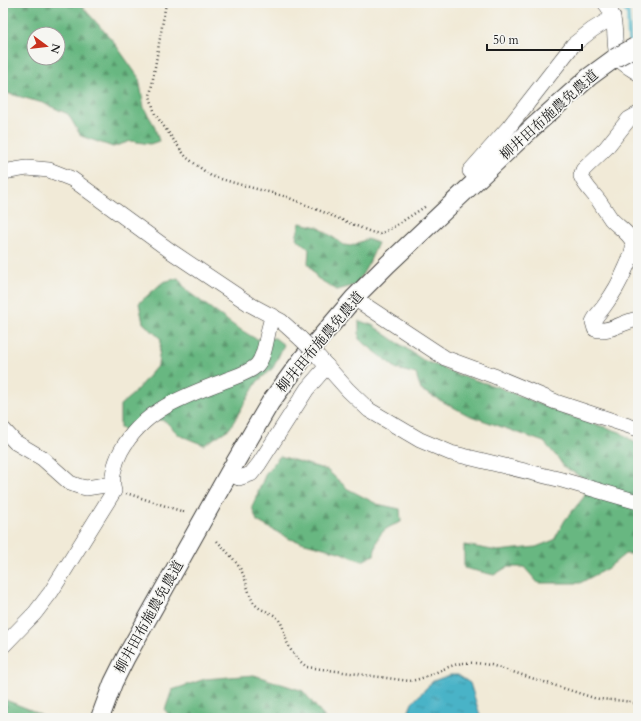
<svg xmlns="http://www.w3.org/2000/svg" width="641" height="721" font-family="Cardo,'Noto Serif JP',serif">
<defs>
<pattern id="forest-firs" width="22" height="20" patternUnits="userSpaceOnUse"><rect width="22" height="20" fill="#67b781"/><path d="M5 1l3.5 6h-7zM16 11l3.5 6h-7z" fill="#549469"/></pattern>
<pattern id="water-ripples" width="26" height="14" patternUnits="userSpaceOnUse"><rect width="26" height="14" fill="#49b3c7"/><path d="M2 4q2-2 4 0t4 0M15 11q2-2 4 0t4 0" fill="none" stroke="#3c91a1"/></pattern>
</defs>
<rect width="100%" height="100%" fill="#f6f6f2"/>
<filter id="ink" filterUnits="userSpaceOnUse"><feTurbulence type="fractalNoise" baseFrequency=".025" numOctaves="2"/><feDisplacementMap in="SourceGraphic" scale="8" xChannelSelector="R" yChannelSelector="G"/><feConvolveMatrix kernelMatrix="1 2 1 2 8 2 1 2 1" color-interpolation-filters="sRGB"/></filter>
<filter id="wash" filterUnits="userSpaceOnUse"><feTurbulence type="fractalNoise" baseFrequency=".012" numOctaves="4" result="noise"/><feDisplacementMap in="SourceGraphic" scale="16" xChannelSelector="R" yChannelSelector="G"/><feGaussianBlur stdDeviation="0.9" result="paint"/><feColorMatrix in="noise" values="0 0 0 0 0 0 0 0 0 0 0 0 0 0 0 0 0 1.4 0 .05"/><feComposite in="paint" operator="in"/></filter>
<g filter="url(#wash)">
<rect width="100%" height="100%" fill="#f1ead7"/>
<g fill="url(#forest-firs)" stroke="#426a4e" fill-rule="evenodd">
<path d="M3 3H79L113 41 139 78 144 108 154 125 159 141 150 144 131 141 113 147 81 136 68 114 43 103 3 92ZM34 34H58V58H34Z"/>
<polygon points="300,223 318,227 344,245 351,246 367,239 378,243 369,263 356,285 337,290 317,278 308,263 309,249 296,238"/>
<polygon points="178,278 187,291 236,327 256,339 275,338 284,345 273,368 257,382 230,428 204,445 179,435 165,421 144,417 127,431 120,428 120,405 132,395 158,365 161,339 143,323 139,303 163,282"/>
<polygon points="359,321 372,325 423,360 459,375 498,387 564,414 620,432 638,445 638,488 634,496 638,502 638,554 625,554 608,568 580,583 538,583 524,567 507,567 494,575 464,568 464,545 498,551 536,547 554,540 565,520 584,497 588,481 564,467 558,458 544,442 468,415 421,390 416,374 397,369 359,339"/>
<path d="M280 456 327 470 348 489 377 504 400 509 401 522C380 530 378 534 374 555L362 561 339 552 290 539 257 521 252 507 266 473Z"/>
<polygon points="254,675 303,691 325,718 171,718 165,710 172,690 205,679"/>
<polygon points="3,699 31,710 46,718 3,718"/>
</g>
<polygon fill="url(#water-ripples)" stroke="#326872" points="450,675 458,675 470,683 481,718 406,718 412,703 433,681"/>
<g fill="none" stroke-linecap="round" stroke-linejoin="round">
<g stroke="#49b3c7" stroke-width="4">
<polyline points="618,3 628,13 629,39 631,44"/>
<polyline points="634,52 638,61"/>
</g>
</g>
</g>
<g filter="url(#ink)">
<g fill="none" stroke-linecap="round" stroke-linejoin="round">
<g stroke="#3c3b38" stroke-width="16">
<g id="minor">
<path d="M605 3C621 21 610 46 620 60 625 66 632 69 638 73"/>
<path d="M638 114 629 119 606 148 583 170 581 176C585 186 593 193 599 201 603 207 607 213 611 219 617 226 632 235 633 244 634 252 628 263 625 270 620 282 613 294 605 305 601 311 596 315 593 322L595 329C608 334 624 321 638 319"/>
<polyline points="3,172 27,168 49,170 72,179 172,252 251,305 281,321 301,339"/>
<polyline points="479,179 470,171 509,127 573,45 592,30 613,17"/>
<polyline points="354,298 445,358 494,376 556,402 638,429"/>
<polyline points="316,354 348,390 369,410 420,440 451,453 562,480 638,502"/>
<polyline points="3,429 15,442 42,458 70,483 78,486 86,488 112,484"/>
<polyline points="229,473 239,478 251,474 259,464 307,389 327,366"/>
<path d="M3 646 35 613 51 592 114 491C110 479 115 462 121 451 143 410 183 397 224 381 234 377 249 373 257 365 267 354 266 330 273 316"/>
</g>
</g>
<g stroke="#3c3b38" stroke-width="20">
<polyline id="tertiary" points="100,718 113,683 126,657 229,473 270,403 303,358 354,298 388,264 533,127 589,77 615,58"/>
</g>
<g stroke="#3c3b38" stroke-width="2.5" stroke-dasharray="1 3" stroke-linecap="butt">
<polyline points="166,3 150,96 155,114 186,157 211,176 238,184 287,197 371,232 380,234 392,228 426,206"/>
<polyline points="126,493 184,512"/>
<path d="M217 541C226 551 236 560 242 572 247 582 248 594 254 603 260 612 273 611 279 620 285 628 284 638 289 646 292 654 300 662 307 667L409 681C428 679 444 666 463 663 472 662 482 664 491 665L594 698C610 701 622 699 638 704"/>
</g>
<use href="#minor" stroke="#fff" stroke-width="15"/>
<use href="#tertiary" stroke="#fff" stroke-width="18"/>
<g stroke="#3c3b38" stroke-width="16" stroke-linecap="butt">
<polyline id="minor-bridge" points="301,339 316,354"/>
</g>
<g stroke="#3c3b38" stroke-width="20" stroke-linecap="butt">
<polyline id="tertiary-bridge" points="615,58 635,47"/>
</g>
<use href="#minor-bridge" stroke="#fff" stroke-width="15"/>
<use href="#tertiary-bridge" stroke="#fff" stroke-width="18"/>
</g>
</g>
<g text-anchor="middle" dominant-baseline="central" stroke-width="3.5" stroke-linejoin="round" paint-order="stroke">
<g font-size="14" fill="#1c1c1c" stroke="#f6f6f2">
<text transform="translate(549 115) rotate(-42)">柳井田布施農免農道</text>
<text transform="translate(320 342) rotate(-50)">柳井田布施農免農道</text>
<text transform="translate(149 617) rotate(-61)">柳井田布施農免農道</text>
</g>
</g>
<rect width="641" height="721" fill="none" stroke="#f6f6f2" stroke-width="16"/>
<g transform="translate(46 46) rotate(105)"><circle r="19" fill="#f6f6f2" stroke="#9f9f9c"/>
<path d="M0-3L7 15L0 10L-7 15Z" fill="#c8321e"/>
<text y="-6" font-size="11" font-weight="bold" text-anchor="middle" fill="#1c1c1c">N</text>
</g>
<path d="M487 44v6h95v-6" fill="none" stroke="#1c1c1c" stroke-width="2"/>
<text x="493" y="44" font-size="12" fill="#1c1c1c" stroke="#f6f6f2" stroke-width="3" paint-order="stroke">50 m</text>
</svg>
